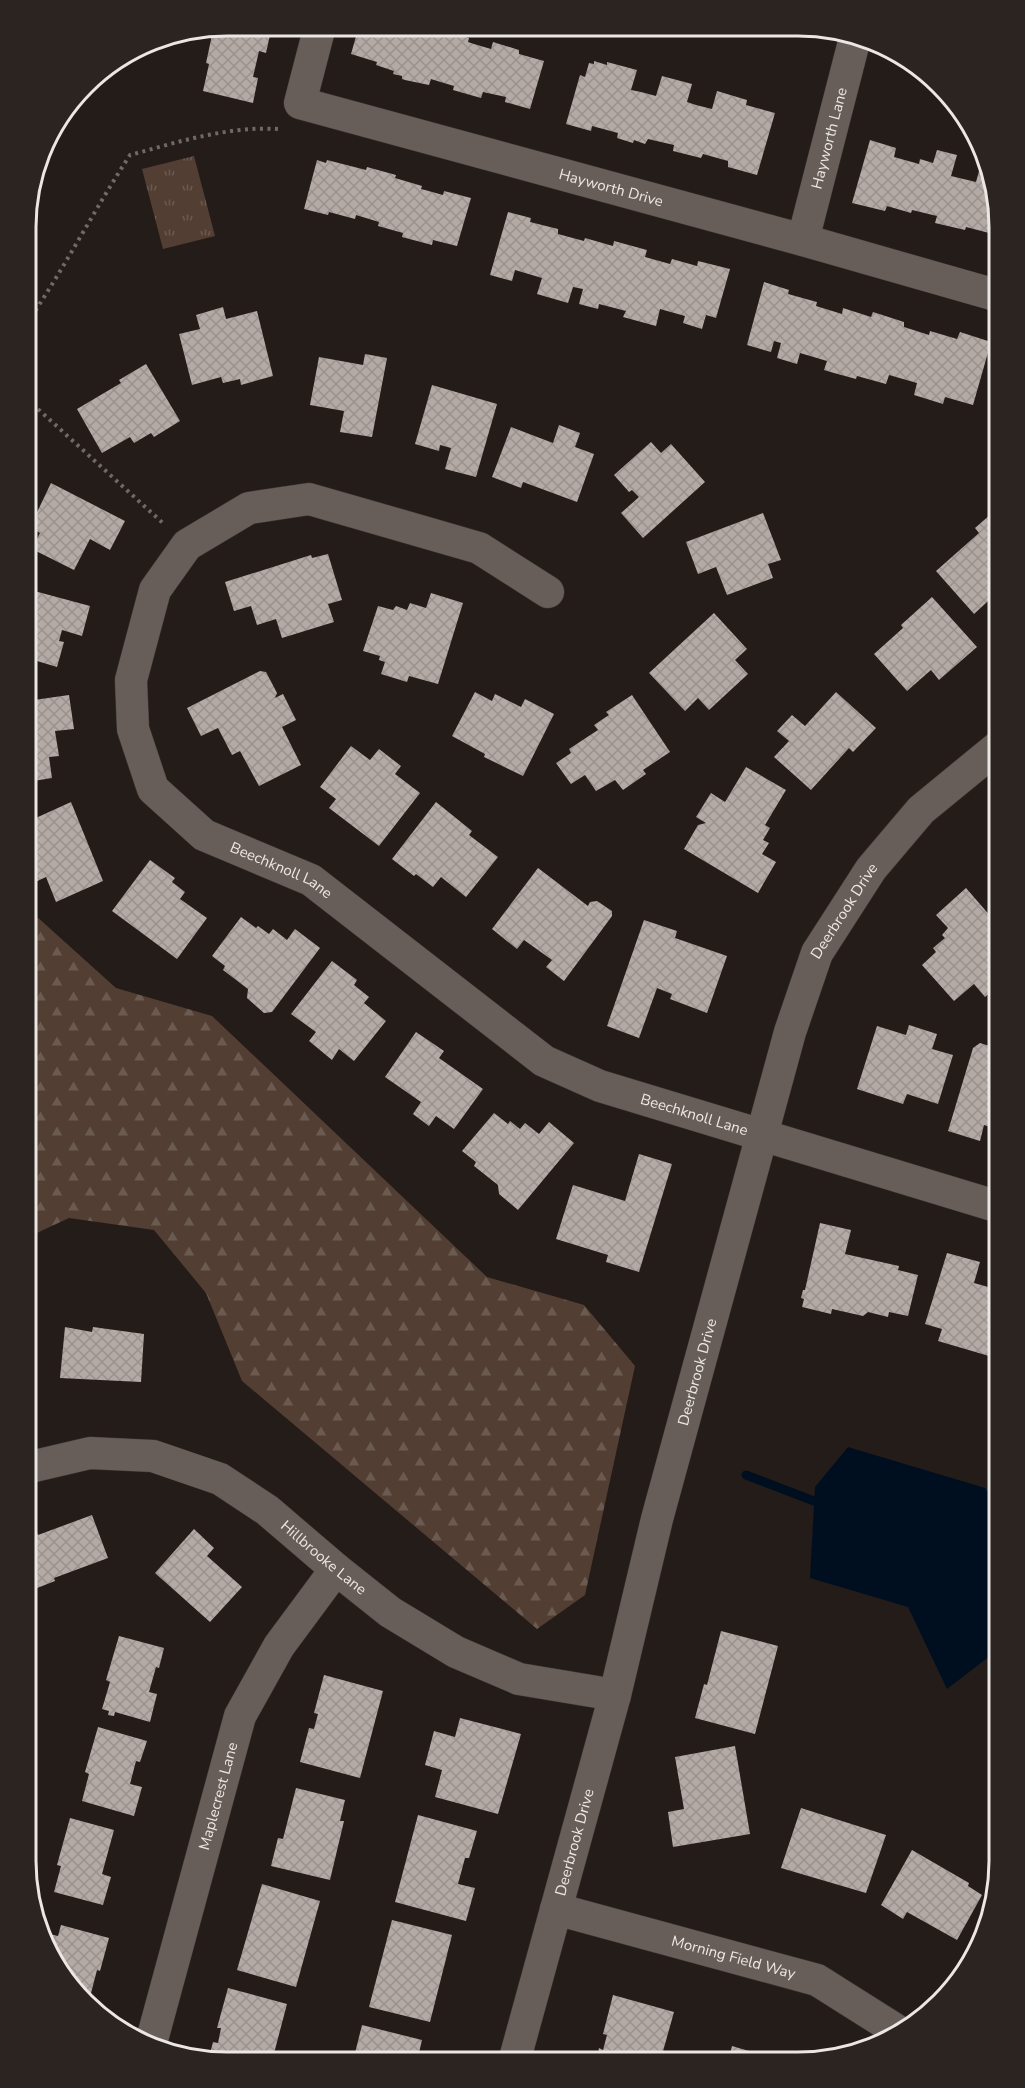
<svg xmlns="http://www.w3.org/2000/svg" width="1025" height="2088" font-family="'Nunito Sans',sans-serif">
<defs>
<pattern id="grass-tufts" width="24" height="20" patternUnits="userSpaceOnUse" patternTransform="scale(1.5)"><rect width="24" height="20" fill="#523e33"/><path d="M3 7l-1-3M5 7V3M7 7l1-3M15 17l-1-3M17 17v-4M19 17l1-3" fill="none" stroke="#6b5a50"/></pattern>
<pattern id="forest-firs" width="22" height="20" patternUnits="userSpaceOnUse" patternTransform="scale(1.5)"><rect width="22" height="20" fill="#523e33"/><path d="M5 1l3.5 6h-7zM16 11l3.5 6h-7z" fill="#6b5a50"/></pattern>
<pattern id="building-cross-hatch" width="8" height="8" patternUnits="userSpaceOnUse" patternTransform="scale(1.5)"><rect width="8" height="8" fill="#b4aaa5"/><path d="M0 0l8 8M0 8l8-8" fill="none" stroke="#99918d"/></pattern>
</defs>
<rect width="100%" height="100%" fill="#241c18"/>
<polygon fill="url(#grass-tufts)" points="194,156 215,236 163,249 142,169"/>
<polygon fill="url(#forest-firs)" points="26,907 116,988 212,1016 487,1277 584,1305 635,1366 585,1595 537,1629 242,1381 206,1293 154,1230 69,1218 26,1238"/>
<polygon fill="#000f1f" points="848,1447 985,1488 999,1507 999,1649 947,1689 908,1607 810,1578 815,1487"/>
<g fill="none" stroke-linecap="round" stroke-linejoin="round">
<polyline stroke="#000f1f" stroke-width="9" points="746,1475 814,1501"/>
</g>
<g fill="url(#building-cross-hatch)">
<polygon points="227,25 272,26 266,53 259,51 253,77 258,78 253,103 203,91 209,64 206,63 212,35 218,36 220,27"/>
<polygon points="359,26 416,27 415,29 439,36 441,29 469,38 468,42 474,44 491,49 493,42 519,50 519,54 544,61 530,109 505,102 506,97 483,92 481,98 453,90 454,86 434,80 431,79 429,85 405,80 402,79 402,76 393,74 394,71 376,65 377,62 351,54"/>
<polygon points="594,61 607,65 607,62 637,70 631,90 641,92 656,96 662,76 692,84 687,102 696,105 712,109 717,91 747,100 746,105 775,113 757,175 728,167 728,161 703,154 701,158 673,151 674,145 648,139 645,144 634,140 633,143 617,138 618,133 592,126 591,131 566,124 580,75 585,77 589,63 594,64"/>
<polygon points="870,140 896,148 894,157 919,164 920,159 933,163 937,150 957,155 951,176 976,182 981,164 990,167 998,216 993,234 966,227 965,230 935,223 937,216 912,210 911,213 887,206 885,211 852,203"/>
<polygon points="317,160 326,163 327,160 366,170 367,167 396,175 395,178 422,186 421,189 425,190 443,195 444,191 471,198 457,246 433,240 432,245 402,237 403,233 378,226 379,222 356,215 355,219 329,212 328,215 304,209"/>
<polygon points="508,212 531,218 530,222 558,229 558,234 584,241 585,238 613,246 614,241 647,250 645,257 670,264 672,259 697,266 698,261 730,269 716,318 706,315 702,329 683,323 685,316 660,309 656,326 623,317 626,311 599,304 598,309 579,304 583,289 573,287 568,303 537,294 542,278 515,270 512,281 490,275"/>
<polygon points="764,282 789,290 788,294 817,302 816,306 842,314 843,308 871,317 873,312 904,322 904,327 929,335 930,331 957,339 960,332 991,342 973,405 945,397 943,404 914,395 917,383 889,375 886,384 857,376 856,379 834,373 824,370 827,361 800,353 797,364 777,358 781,343 774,341 771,352 747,345"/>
<polygon points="223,307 226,319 257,311 273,376 241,385 240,379 223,383 221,377 192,385 179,334 200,329 196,315"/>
<polygon points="365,354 387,358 372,437 340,432 344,411 310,405 319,357 363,365"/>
<polygon points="146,364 180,421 154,437 151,433 134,443 130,437 102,453 77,409 121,383 119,380"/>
<polygon points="432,385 497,404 476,477 445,469 451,448 440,445 439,451 415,444"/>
<polygon points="559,425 580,433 575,447 594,454 577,502 523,482 521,488 492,477 511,427 553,443"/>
<polygon points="651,442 661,453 671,444 705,482 643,538 621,513 639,497 632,490 629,492 614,475"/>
<polygon points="51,483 125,521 110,550 90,539 74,570 32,549 40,533 30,527"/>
<polygon points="999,507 999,591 974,614 936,571 979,533 975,528"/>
<polygon points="763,513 781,560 768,564 773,578 727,595 716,567 698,574 686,542"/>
<polygon points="328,554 342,600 328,604 334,622 282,638 276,619 257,625 251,606 234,611 225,582 311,555 312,558"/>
<polygon points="27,589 90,606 82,636 62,630 59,641 64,642 57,667 27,658"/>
<polygon points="431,593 463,603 438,684 409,676 407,682 381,674 385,662 379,660 380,656 363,651 378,606 393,610 396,606 407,610 410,603 426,608"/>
<polygon points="932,597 977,647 939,680 931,670 907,691 874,654 903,628 901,625"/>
<polygon points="714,613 747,649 735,660 748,674 709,710 698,698 685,711 649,673"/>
<polygon points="260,671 266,672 277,693 275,698 283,694 296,720 282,727 301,765 259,786 240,751 232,755 218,728 201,736 187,708"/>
<polygon points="475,692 492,701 495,694 521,707 525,699 554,714 523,776 484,757 485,754 452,736"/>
<polygon points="836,692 876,728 853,752 849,748 811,790 774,757 789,741 777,731 792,715 805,726"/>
<polygon points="69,695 74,729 55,731 59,756 49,757 52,778 27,782 27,701"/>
<polygon points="632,695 670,752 643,770 646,774 623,790 615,780 596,791 585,775 571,784 556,763 571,753 569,749 598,730 594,725 609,715 606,712"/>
<polygon points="351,746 370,760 379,749 401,766 395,774 420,793 379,846 329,808 336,799 320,787"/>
<polygon points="746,767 786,790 765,825 770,828 763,840 769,843 762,854 776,862 758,893 684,849 698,825 706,823 696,817 711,793 725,802"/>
<polygon points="71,802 103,881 56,902 46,877 31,884 27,873 27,856 30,854 27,846 27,822"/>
<polygon points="436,802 472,831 469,835 498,857 466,897 441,877 433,887 416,874 414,876 392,859"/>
<polygon points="150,860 175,878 172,882 185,892 180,899 207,918 177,959 112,911"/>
<polygon points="538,868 588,906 590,902 597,901 612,911 612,916 564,981 546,967 552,960 524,940 517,949 492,929"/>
<polygon points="966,888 999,926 999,985 985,997 974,984 954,1001 922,965 936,952 933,948 945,938 942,935 948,928 936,915"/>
<polygon points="241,917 256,928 258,926 269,934 273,929 287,940 295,929 320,948 272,1012 264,1013 247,998 248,989 223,970 225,966 212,956"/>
<polygon points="644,920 677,931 675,938 727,956 707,1013 670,999 672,994 657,988 639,1038 607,1026"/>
<polygon points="332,961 357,980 354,985 369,997 364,1003 386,1021 354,1061 339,1049 332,1060 309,1041 316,1032 291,1014"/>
<polygon points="909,1025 937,1034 932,1049 953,1055 938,1104 907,1094 903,1104 857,1089 877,1026 906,1035"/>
<polygon points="416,1032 444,1051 439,1058 483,1089 454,1129 436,1116 429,1126 413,1114 421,1102 385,1077"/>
<polygon points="980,1043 999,1049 999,1130 984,1125 980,1141 948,1131 973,1048"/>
<polygon points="494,1113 508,1124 510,1121 520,1129 525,1123 539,1134 549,1122 574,1143 518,1210 499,1194 498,1185 474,1166 476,1162 462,1151"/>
<polygon points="639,1154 672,1164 639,1272 606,1262 608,1255 556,1239 573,1185 625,1201"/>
<polygon points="820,1223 851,1230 845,1254 899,1266 898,1270 918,1275 908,1316 889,1312 888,1317 868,1312 863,1316 832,1309 831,1314 802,1307 804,1299 801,1298 803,1290 805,1290"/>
<polygon points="947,1253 980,1262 974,1283 999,1290 999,1348 992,1346 989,1356 938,1341 942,1329 925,1324"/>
<polygon points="65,1327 92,1332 93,1327 144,1334 141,1382 60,1378"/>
<polygon points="92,1515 108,1558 54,1578 55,1581 27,1592 26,1532 35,1528 38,1535"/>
<polygon points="194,1529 214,1548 207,1556 242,1587 210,1622 155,1573"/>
<polygon points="721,1631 778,1646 755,1734 695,1718 704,1684 707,1685"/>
<polygon points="119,1636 164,1648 159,1668 156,1667 149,1692 157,1694 150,1722 115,1712 114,1716 108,1715 109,1711 102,1709 110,1682 106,1680"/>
<polygon points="324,1675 383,1691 360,1778 300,1762 309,1728 314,1729 318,1714 314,1713"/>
<polygon points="460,1718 521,1734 498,1814 435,1797 442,1770 425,1765 434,1731 455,1737"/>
<polygon points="98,1727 147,1741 140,1762 136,1761 130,1784 142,1787 134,1816 82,1801 89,1774 85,1772"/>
<polygon points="735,1746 750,1834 673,1847 668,1812 684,1809 675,1757"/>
<polygon points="296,1788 345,1800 340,1821 344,1821 330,1880 271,1866 278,1838 283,1839"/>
<polygon points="801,1808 886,1835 866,1893 781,1868"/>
<polygon points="418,1815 477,1831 469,1858 465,1858 458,1884 475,1888 466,1921 395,1902"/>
<polygon points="70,1818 114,1830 102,1874 111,1877 103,1905 54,1892 61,1866 57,1865"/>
<polygon points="912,1850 969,1883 968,1886 982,1895 957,1940 907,1912 903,1919 881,1905"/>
<polygon points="262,1884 320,1901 296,1987 237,1970"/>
<polygon points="392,1920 452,1935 430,2022 369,2007"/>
<polygon points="61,1925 109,1938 100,1971 97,1970 90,1997 82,1995 40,1932 58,1936"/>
<polygon points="228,1988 287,2004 272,2061 208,2061 213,2042 218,2043 221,2028 217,2028"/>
<polygon points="613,1995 674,2012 660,2062 596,2062 599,2048 603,2050 607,2035 603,2034"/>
<polygon points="362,2025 422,2040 417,2061 353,2061"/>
<polygon points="732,2046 766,2056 764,2062 728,2062"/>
</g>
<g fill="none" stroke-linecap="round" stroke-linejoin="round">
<g stroke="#3e3835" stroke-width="33">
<g id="minor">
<path id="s1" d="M320 26 300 103 803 240 999 296"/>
<path id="s2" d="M803 240 855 38"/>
<path id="s3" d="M548 592 479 548 309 499 249 508 187 545 155 590 131 680 133 729 153 789 204 835 311 880 544 1061 600 1086 999 1207"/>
<path id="s4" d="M26 1468 90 1453 153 1456 220 1479 267 1510 336 1569 390 1612 456 1652 519 1679 615 1695"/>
<path id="s5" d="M556 1909 817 1980 901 2033"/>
<path id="s6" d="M150 2047 240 1716 279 1646 336 1569"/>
<path id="s7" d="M514 2062 615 1695 657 1519 790 1032 817 953 871 869 921 810 999 746"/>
</g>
</g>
<g stroke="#706965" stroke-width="4" stroke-dasharray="3 4.5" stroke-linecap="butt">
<path d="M27 323C64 269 94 210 130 155 178 142 228 126 278 129L279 125"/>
<polyline points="27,399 165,525"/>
</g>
<use href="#minor" stroke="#675e59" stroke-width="32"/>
</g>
<g text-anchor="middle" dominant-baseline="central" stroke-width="6" stroke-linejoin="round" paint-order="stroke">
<g font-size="15" fill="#ece7e4" stroke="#1a130f">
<text stroke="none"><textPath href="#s2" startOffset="105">Hayworth Lane</textPath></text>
<text stroke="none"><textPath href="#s1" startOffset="402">Hayworth Drive</textPath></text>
<text stroke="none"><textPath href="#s3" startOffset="806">Beechknoll Lane</textPath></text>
<text stroke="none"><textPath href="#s7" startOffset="1200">Deerbrook Drive</textPath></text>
<text stroke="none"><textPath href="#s3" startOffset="1292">Beechknoll Lane</textPath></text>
<text stroke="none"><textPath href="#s7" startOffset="714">Deerbrook Drive</textPath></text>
<text stroke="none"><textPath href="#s4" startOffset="330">Hillbrooke Lane</textPath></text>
<text stroke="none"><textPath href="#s6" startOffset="260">Maplecrest Lane</textPath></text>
<text stroke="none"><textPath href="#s7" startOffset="228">Deerbrook Drive</textPath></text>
<text stroke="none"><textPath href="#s5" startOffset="184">Morning Field Way</textPath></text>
</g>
</g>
<path d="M0 0H1025V2088H0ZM227 36H798A191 191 0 0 1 989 227V1861A191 191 0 0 1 798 2052H227A191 191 0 0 1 36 1861V227A191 191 0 0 1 227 36Z" fill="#2b2420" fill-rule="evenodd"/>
<path fill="none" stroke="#ece7e4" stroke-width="3" d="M227 36H798A191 191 0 0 1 989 227V1861A191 191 0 0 1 798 2052H227A191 191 0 0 1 36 1861V227A191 191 0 0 1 227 36Z"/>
</svg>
